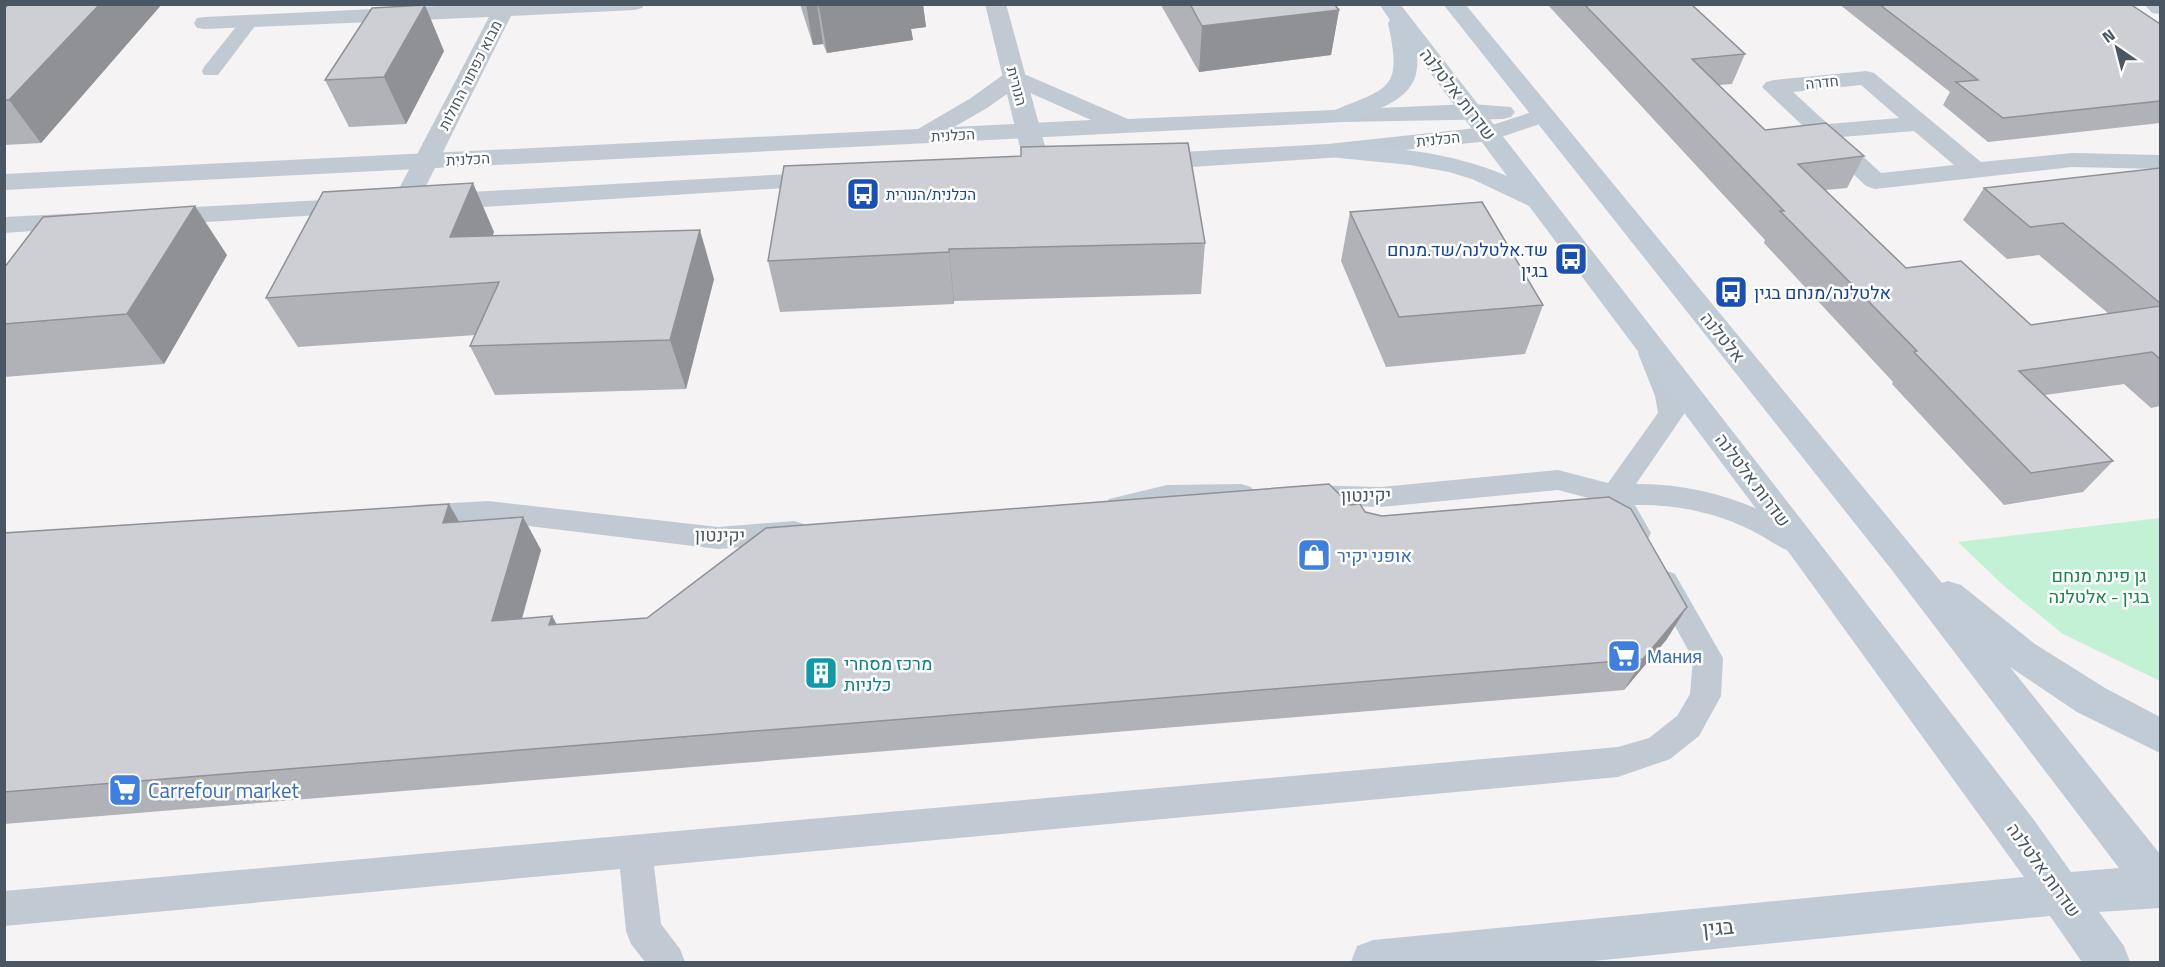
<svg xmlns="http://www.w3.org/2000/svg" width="2165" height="967" font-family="'Titillium Web',Heebo,sans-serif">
<rect width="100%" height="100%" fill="#f5f3f3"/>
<polygon fill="#c3f1d5" points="2160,518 2160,681 2063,634 2004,586 1958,542"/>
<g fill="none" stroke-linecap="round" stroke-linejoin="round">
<g fill="#c1cad2" fill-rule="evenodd">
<polygon points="249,17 255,18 258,22 218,75 204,75 202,71 204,67 243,18"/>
<path d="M1650 345 1659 347 1662 353 1681 396 1684 414 1636 484C1687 483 1741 498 1786 523 1797 529 1809 533 1815 544L1811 552C1793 558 1776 544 1760 535 1723 514 1678 504 1635 505L1651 533 1647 541 1637 544 1627 541 1610 511 1603 513 1593 510 1589 503 1592 499 1558 490 1381 507 1303 505 1293 502 1289 495 1293 488 1303 485 1381 487 1558 470 1608 483 1658 413 1655 396 1638 353 1641 347Z"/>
<polygon points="1241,484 1251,487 1255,494 1251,501 1241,504 1167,505 1119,516 1109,513 1105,506 1109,499 1167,485"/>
<polygon points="488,501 718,527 794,521 804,524 808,532 804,540 794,543 718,549 488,521 417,527 407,523 403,516 407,509 417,505"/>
<polygon points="1665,570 1675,574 1723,658 1721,696 1699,736 1670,759 1618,777 654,866 661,924 680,949 685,962 645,962 631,944 626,931 620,869 4,926 4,891 1618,747 1649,738 1677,716 1690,694 1693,659 1651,582 1655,574"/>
</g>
<g fill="#c1cad2" fill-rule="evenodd">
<polygon points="479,4 645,4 642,8 635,10 511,16 417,204 413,210 404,212 395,210 391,204 489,17 205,29 197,28 194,23 197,18 205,17"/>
<polygon points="985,4 1006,4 1051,168 1047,173 1038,176 1029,173 1025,168"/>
<path d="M1866 71 1874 73 1981 162 2072 153 2160 155V169L2072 167 1875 189 1866 186 1762 87 1766 82 1774 80ZM1861 85 1899 118 1828 124 1793 92ZM1914 131 1954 165 1881 173 1842 137Z"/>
</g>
<g fill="#c1cad2" fill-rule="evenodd">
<polygon points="2144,4 2160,4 2160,14 2152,13"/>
<path d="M1015 70 1128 119 1471 104 1511 107 1515 112 1511 117 1503 119 1343 122 4 190V174L918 129 971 98 1007 72ZM1017 87 1091 120 954 127 987 108Z"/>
<polygon points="1544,108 1552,110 1556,115 1552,120 1489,141 1328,158 1145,170 1136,167 1132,162 1136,157 1145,154 1328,144 1486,127"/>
<polygon points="824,172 833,175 837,180 833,185 436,210 427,208 423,202 427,196 436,194"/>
<polygon points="360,198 369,200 373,206 369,212 157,225 148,223 144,217 148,211 157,209"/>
<polygon points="84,213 93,215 97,221 93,227 4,233 4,217"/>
</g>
<path fill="#c1cbd6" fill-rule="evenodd" d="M1379 4H1400L1814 536 2034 820 2071 872 2119 868 1891 569 1443 4H1465L1942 583 1948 581 1961 585 2035 644 2105 688 2160 717V753L2077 712 2010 667 2160 854V908L2099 912 2124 946 2130 962H2082L2050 916 1583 962H1351L1357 946 1373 940 2024 877 1790 554 1529 206 1472 179 1449 172 1410 165 1319 156 1316 151 1319 146 1328 144C1390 147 1449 151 1507 176L1417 55C1422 98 1383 107 1351 120L1343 122 1335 120 1331 115 1335 110C1392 87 1402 88 1388 23L1390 20Z"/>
</g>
<g fill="#b0b2b7">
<polygon points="4,4 162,4 41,143 4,145"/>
<polygon points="800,4 923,4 926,27 911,29 913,40 827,53 823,44 813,45"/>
<polygon points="1162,4 1334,4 1339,10 1331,55 1199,72 1162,7"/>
<polygon points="1547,4 1691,4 1745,54 1732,84 1719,85 1765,130 1864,156 1847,188 1825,190 1906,268 2031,325 2109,314 2039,255 2007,259 1963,220 1984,188 2160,168 2160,406 2151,408 2124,384 2045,395 2113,461 2083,492 2004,505 1892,384 1893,382 1764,243 1765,240"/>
<polygon points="1839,4 2130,4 2160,24 2160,123 1988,142 1943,105 1950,92"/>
<polygon points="444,51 406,124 349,127 325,80"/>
<polygon points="784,166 1205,243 1201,294 954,301 954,304 780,312 768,261"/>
<polygon points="1350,212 1543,305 1525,354 1386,367 1341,261"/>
<polygon points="494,232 492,236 714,279 686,389 495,395 470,346 476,335 298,347 266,298"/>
<polygon points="227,255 164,364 4,377 4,268"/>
<polygon points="1350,505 1667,639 1624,690 4,824 4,533 459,522 523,517 541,550 522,619 552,616 557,625 647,618"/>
</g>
<g fill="#909195">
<polygon points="100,4 162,4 41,143 9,100"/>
<polygon points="806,4 817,4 823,44 813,45"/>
<polygon points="837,4 923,4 926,27 911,29 913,40 827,53 819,7"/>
<polygon points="425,5 444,51 406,124 384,77"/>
<polygon points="1339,10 1331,55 1199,72 1202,26"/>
<polygon points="473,183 494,232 475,284 450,237"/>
<polygon points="195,206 227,255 164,364 127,314"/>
<polygon points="700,230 714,279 686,389 670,340"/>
<polygon points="949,249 954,301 954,304 949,252"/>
<polygon points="449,504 468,537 443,523"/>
<polygon points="523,517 541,550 512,653 492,621"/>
<polygon points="1687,607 1667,639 1624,690 1643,659"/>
<polygon points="552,616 570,648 549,625"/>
</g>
<g fill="#cdcfd5" stroke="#909195" stroke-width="1.5">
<polygon points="9,4 100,4 9,100 4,100 4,9"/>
<polygon points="818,4 837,4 819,7"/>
<polygon points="1190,4 1334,4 1339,10 1202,26"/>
<polygon points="1584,4 1691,4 1745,54 1692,59 1765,130 1826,123 1864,156 1798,164 1906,268 1961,261 2031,325 2160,306 2160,359 2152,352 2019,371 2113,461 2031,473 1914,352 1917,351 1780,211 1784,211"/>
<polygon points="1879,4 2130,4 2160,24 2160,101 2003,118 1956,82 1978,80"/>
<polygon points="425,5 384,77 325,80 372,8"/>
<polygon points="1188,143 1205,243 949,249 949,252 768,261 784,166 1021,156 1021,147"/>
<polygon points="2160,168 2160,303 2063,223 2030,227 1984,188"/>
<polygon points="473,183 450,237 700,230 670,340 470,346 499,282 266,298 323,192"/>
<polygon points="1482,202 1543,305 1399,317 1350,212"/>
<polygon points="195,206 127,314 4,324 4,268 43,217"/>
<polygon points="1329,484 1350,505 1360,504 1365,512 1382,516 1609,497 1631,509 1687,607 1643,659 4,792 4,533 449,504 443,523 523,517 492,621 552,616 549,625 647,618 766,528"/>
</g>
<defs>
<g id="bus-square" transform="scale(1.725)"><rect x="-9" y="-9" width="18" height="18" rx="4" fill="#1a4fb4" stroke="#fff"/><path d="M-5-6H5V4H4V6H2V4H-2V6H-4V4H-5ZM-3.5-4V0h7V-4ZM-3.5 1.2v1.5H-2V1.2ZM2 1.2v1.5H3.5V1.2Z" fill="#fff"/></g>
<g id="shop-square" transform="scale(1.725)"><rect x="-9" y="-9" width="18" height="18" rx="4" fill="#3f7fe0" stroke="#fff"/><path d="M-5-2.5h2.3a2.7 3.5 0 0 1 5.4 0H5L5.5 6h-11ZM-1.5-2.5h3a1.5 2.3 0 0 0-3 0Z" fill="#fff"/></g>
<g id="supermarket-square" transform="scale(1.725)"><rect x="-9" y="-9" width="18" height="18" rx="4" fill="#3f7fe0" stroke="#fff"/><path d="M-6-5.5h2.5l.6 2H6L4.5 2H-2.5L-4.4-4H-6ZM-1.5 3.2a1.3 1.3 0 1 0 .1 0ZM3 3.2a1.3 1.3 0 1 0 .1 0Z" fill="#fff"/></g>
<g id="building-square" transform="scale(1.725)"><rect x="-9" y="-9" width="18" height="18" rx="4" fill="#0f9aa8" stroke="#fff"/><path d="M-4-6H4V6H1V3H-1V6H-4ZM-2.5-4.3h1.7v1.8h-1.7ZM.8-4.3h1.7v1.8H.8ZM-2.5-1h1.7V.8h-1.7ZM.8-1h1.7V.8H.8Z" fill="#fff"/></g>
</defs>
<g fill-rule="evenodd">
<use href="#bus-square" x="863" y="194"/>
<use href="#bus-square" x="1571" y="259"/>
<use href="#bus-square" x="1731" y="292"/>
<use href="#shop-square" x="1314" y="555"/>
<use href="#supermarket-square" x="1624" y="656"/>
<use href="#building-square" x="821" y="673"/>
<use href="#supermarket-square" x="125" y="790"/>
</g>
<g text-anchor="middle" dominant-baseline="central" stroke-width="5" stroke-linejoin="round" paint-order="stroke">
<g font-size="15" fill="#4a5661" stroke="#fff">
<text transform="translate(470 75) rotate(-63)">מבוא כפתור החולות</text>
<text transform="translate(1822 82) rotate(-6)">חדרה</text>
<text transform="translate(1017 86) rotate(75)">הנורית</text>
<text transform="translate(953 135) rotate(-3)">הכלנית</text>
<text transform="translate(1438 139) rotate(-6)">הכלנית</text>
<text transform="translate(468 159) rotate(-3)">הכלנית</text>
</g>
<g font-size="15" fill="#164399" stroke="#fff" text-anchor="start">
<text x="886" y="194">הכלנית/הנורית</text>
</g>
<g font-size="18" fill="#4a5661" stroke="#fff">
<text transform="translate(1458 94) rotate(52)">שדרות אלטלנה</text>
<text transform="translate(1723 337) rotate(51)">אלטלנה</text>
<text transform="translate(1753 480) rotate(53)">שדרות אלטלנה</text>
<text transform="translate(1366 495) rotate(-1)">יקינטון</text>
<text transform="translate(720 535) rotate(1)">יקינטון</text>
<text transform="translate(2044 870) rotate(54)">שדרות אלטלנה</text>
</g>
<g font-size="18" fill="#164399" stroke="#fff" text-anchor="end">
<text x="1548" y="249">שד.אלטלנה/שד.מנחם<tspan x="1548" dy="21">בגין</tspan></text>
<text x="1754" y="292" text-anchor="start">אלטלנה/מנחם בגין</text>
</g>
<g font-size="18" fill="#366cbe" stroke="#fff" text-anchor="start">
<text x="1337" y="555">אופני יקיר</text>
<text x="1647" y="656">Мания</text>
</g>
<g font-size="18" fill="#17864f" stroke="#fff">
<text x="2099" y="575">גן פינת מנחם<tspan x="2099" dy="21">בגין - אלטלנה</tspan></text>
</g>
<g font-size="18" fill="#0d838f" stroke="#fff" text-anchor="start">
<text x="844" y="663">מרכז מסחרי<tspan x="844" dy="21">כלניות</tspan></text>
</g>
<g font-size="21" fill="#366cbe" stroke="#fff" text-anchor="start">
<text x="148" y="790">Carrefour market</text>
</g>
<g font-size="21" fill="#4a5661" stroke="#fff">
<text transform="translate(1718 927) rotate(-6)">בגין</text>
</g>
</g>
<rect width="2165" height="967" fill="none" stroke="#4a5661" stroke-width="12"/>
<g transform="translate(2117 48) rotate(325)" stroke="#ffffff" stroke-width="4.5" paint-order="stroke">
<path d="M0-4.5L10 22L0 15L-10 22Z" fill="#4a5661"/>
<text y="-9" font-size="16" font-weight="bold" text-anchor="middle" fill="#4a5661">N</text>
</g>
</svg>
